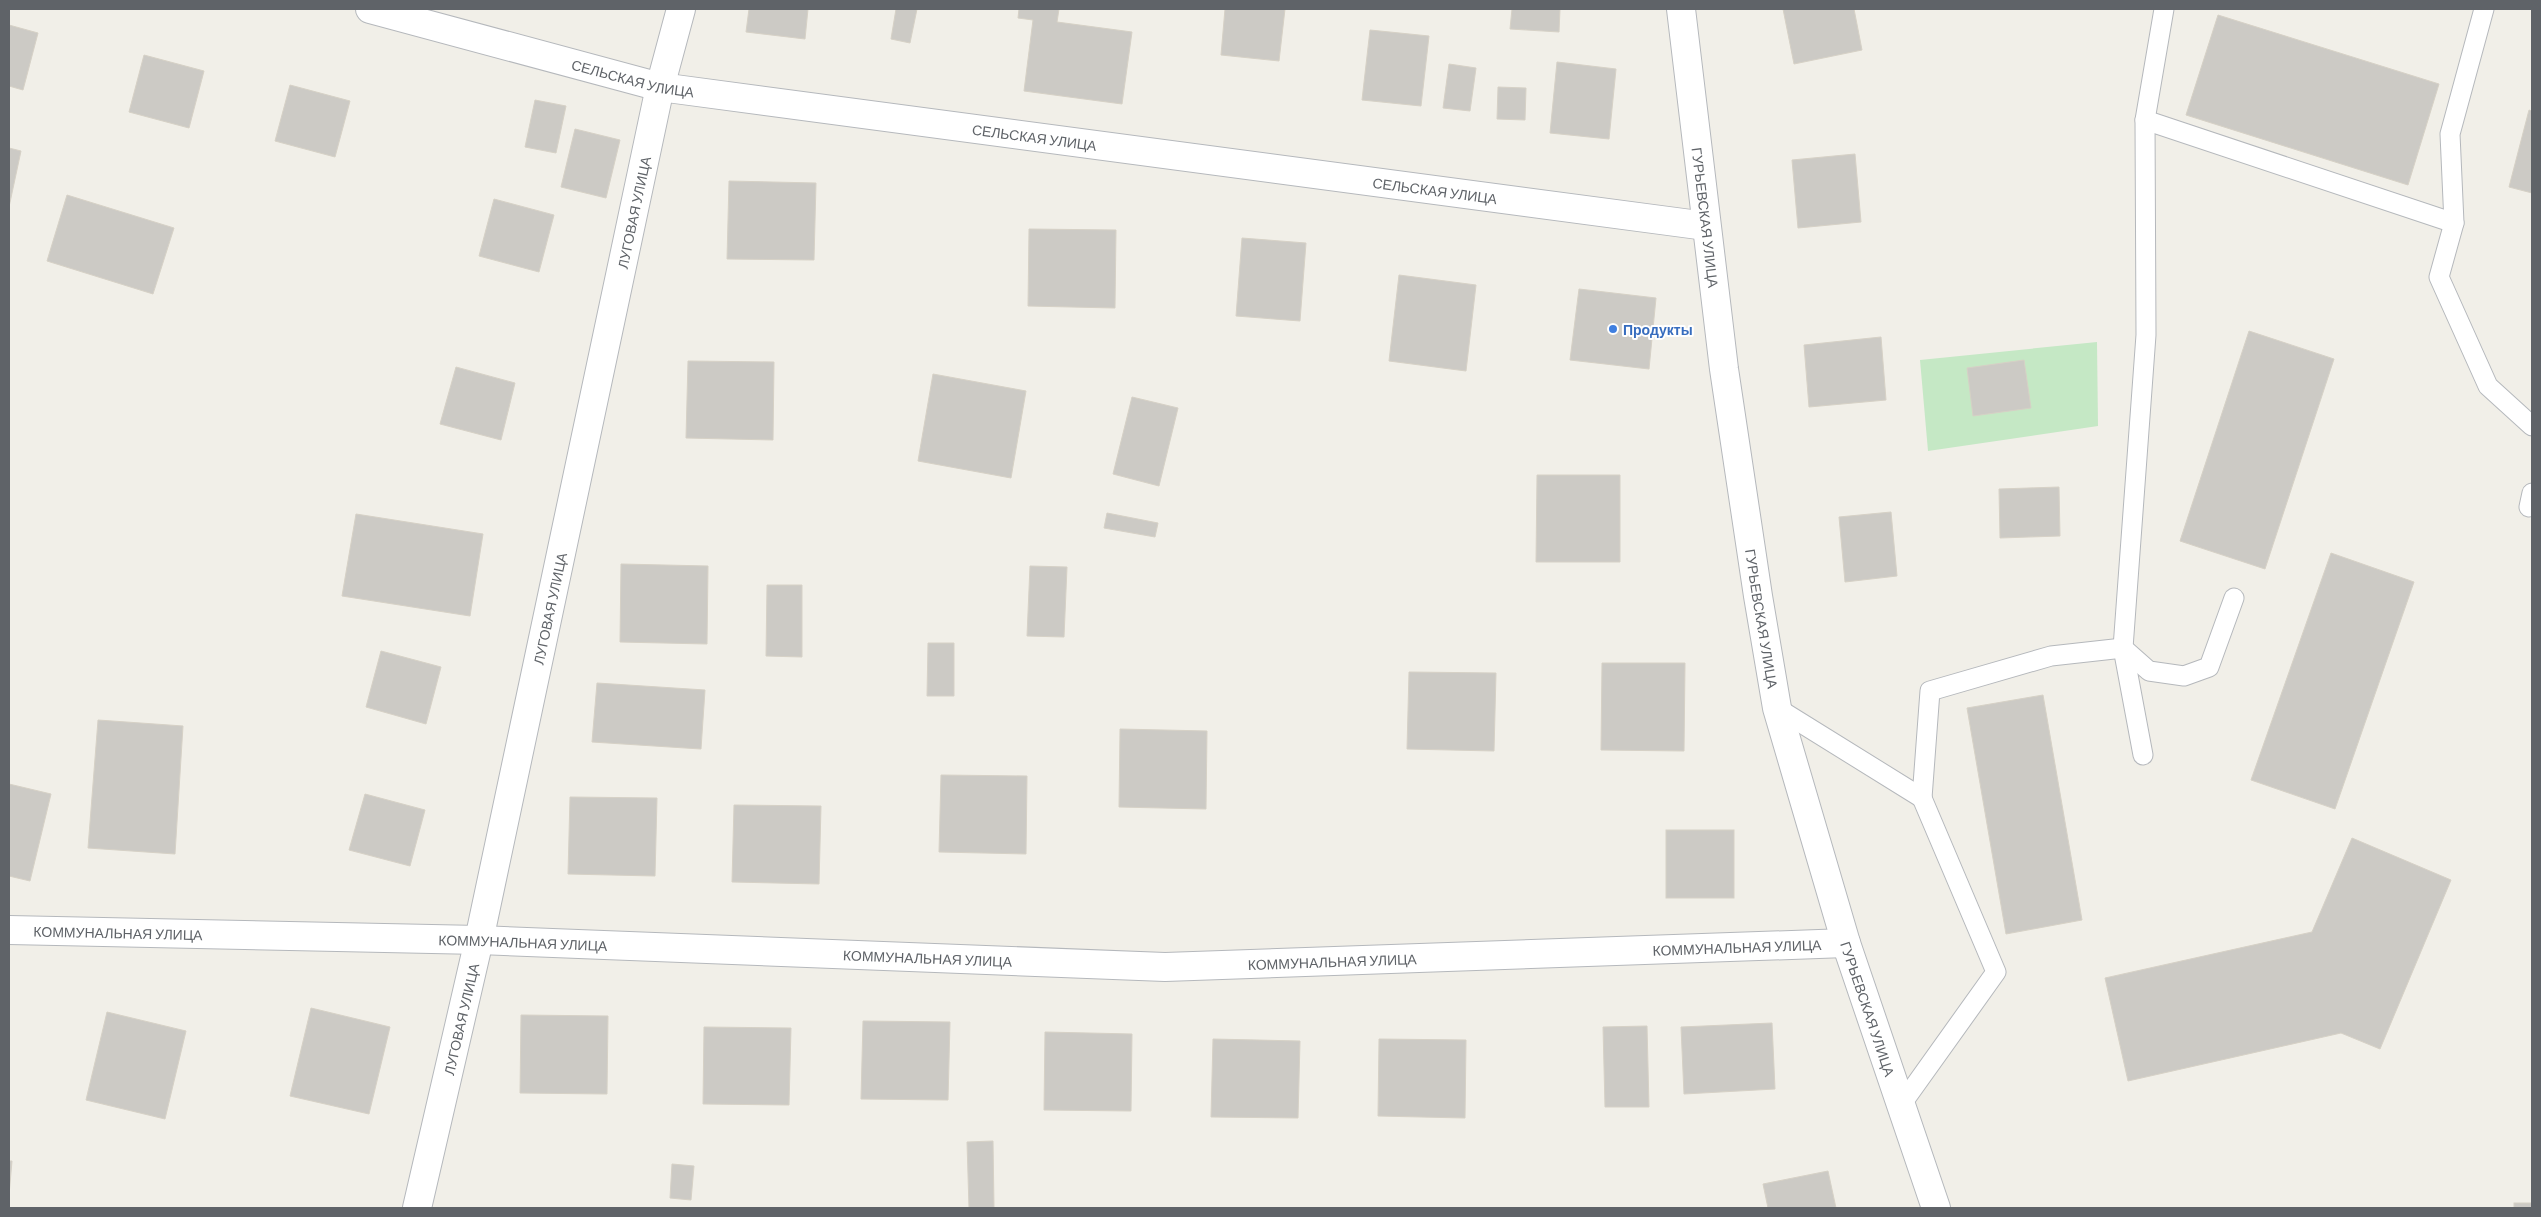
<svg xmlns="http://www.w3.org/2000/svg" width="2541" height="1217" font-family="Barlow,sans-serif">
<rect width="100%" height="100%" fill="#f1efe8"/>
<polygon fill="#c5e8c5" points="2097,342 2098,426 1928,451 1920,360"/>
<g fill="#cccac5" stroke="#d6d1c6">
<polygon points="749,9 808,9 805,39 746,32"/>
<polygon points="896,9 917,9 910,43 891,39"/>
<polygon points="1019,9 1059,9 1057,22 1132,32 1122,104 1024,91 1033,20 1018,18"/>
<polygon points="1225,9 1285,9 1279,61 1221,55"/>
<polygon points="1512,9 1560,9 1559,32 1510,29"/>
<polygon points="1783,9 1854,9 1862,50 1794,64"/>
<polygon points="2218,15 2439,84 2408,185 2186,115"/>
<polygon points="9,25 38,33 23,90 9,86"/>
<polygon points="1370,30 1429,36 1421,106 1362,100"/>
<polygon points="144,55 204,71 189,128 129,112"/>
<polygon points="1557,62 1616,69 1609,139 1550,133"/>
<polygon points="1449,64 1476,68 1470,111 1443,108"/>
<polygon points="290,85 350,101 335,157 275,141"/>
<polygon points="1498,87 1526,88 1525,120 1497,119"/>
<polygon points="535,100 566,106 556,153 525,147"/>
<polygon points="2529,110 2532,111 2532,193 2509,187"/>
<polygon points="575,129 620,140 606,198 561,187"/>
<polygon points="9,148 21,151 9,207"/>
<polygon points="1855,154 1861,222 1798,228 1792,160"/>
<polygon points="729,181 816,183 814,260 727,259"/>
<polygon points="67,195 174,228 153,294 47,261"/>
<polygon points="494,199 554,215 539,272 479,256"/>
<polygon points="1029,229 1116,230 1115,308 1028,306"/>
<polygon points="1242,238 1306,243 1300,321 1236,316"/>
<polygon points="1399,275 1476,285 1466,371 1389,361"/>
<polygon points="1579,289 1656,298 1649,369 1570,360"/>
<polygon points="2249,331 2334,359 2265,569 2180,541"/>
<polygon points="1881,337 1886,400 1809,407 1804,345"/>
<polygon points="2024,360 2031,408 1973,416 1967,368"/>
<polygon points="688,361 774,362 773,440 686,438"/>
<polygon points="456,367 515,383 501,440 440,424"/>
<polygon points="933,374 1026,391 1011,478 918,461"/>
<polygon points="1132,397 1178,408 1159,486 1113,474"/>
<polygon points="1537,475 1620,475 1620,562 1536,562"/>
<polygon points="2059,487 2060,536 2000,538 1999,489"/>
<polygon points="1891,512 1897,576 1845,582 1839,517"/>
<polygon points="1107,513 1158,523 1155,537 1104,528"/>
<polygon points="356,514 483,534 470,616 342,596"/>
<polygon points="2331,553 2414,582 2335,809 2251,780"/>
<polygon points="621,564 708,566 707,644 620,642"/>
<polygon points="1030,566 1067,567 1064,637 1027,636"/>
<polygon points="767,585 802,585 802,657 766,656"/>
<polygon points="928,643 954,643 954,696 927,696"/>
<polygon points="381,651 441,667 426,724 366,707"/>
<polygon points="1602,663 1685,663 1684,751 1601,750"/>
<polygon points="1409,672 1496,673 1494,751 1407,749"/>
<polygon points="597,683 705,690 701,749 592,742"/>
<polygon points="2043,695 2082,920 2006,934 1967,708"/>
<polygon points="98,720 183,726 175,854 88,848"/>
<polygon points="1120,729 1207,731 1206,809 1119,807"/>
<polygon points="941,775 1027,776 1026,854 939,852"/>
<polygon points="9,784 51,794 30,881 9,876"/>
<polygon points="365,794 425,810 410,866 349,850"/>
<polygon points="570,797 657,798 655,876 568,874"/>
<polygon points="734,805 821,806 819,884 732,882"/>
<rect x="1666" y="830" width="68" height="68"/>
<polygon points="2352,838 2451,880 2380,1049 2341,1033 2128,1081 2105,978 2312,932"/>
<polygon points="311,1008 390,1027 369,1114 290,1096"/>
<polygon points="107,1012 186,1031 165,1119 86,1100"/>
<polygon points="521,1015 608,1016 607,1094 520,1093"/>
<polygon points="863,1021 950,1022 948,1100 861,1099"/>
<polygon points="1772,1023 1775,1089 1684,1094 1681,1027"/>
<polygon points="1647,1026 1649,1107 1605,1107 1603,1027"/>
<polygon points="704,1027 791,1028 789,1105 703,1104"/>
<polygon points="1045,1032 1132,1034 1131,1111 1044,1110"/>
<polygon points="1213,1039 1300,1041 1298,1118 1211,1117"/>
<polygon points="1379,1039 1466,1040 1465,1118 1378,1116"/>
<polygon points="993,1141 994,1208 969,1208 967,1142"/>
<polygon points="9,1161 12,1161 9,1195"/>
<polygon points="672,1164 694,1166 691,1200 670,1198"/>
<polygon points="1828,1171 1836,1208 1768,1208 1763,1184"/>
<rect x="2514" y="1203" width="18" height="5"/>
</g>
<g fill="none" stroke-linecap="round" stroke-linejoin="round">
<g stroke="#b5b8bc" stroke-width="21">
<g id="service">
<polyline points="2484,9 2450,134 2454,223 2439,277 2488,386 2532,426"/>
<polyline points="2145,120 2454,223"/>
<polyline points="2529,507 2532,493"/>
<polyline points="1777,708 1922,798 1930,691 2051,656 2123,648 2149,671 2184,676 2209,667 2234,598"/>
<polyline points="2143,755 2123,648 2146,335 2145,120 2164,9"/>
<polyline points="1901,1105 1996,972 1922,798"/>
</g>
</g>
<g stroke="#b5b8bc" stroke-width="30">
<g id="minor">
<path id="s1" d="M370 9 660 87 1706 226"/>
<path id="s2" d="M9 930 479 940 1165 967 1846 943"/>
<path id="s3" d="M417 1208 479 940 660 87 681 9"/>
</g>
</g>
<g stroke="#b5b8bc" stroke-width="30">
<g id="tertiary">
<path id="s4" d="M1681 9 1724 369 1758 596 1777 708 1846 943 1936 1208"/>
</g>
</g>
<use href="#service" stroke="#fff" stroke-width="19"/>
<use href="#minor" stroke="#fff" stroke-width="28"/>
<use href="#tertiary" stroke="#fff" stroke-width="28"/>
</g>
<circle fill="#3f7fe0" stroke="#fff" stroke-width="2" cx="1613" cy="329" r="5"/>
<g text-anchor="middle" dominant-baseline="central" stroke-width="4" stroke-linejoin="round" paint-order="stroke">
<g font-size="14" fill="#5f6368" stroke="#fff">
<text stroke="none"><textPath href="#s1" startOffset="272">СЕЛЬСКАЯ УЛИЦА</textPath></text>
<text stroke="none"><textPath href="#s1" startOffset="678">СЕЛЬСКАЯ УЛИЦА</textPath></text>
<text stroke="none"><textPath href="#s1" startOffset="1082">СЕЛЬСКАЯ УЛИЦА</textPath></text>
<text stroke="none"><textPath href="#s3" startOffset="1019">ЛУГОВАЯ УЛИЦА</textPath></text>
<text stroke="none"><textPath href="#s4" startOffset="210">ГУРЬЕВСКАЯ УЛИЦА</textPath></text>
<text stroke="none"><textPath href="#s3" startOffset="614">ЛУГОВАЯ УЛИЦА</textPath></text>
<text stroke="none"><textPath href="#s4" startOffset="615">ГУРЬЕВСКАЯ УЛИЦА</textPath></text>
<text stroke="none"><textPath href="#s2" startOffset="109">КОММУНАЛЬНАЯ УЛИЦА</textPath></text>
<text stroke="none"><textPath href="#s2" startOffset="514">КОММУНАЛЬНАЯ УЛИЦА</textPath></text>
<text stroke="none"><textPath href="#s2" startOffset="1729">КОММУНАЛЬНАЯ УЛИЦА</textPath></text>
<text stroke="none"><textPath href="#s2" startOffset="919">КОММУНАЛЬНАЯ УЛИЦА</textPath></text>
<text stroke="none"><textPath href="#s2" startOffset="1324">КОММУНАЛЬНАЯ УЛИЦА</textPath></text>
<text stroke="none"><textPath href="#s4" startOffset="1020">ГУРЬЕВСКАЯ УЛИЦА</textPath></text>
<text stroke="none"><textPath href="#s3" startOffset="194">ЛУГОВАЯ УЛИЦА</textPath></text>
</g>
<g font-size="14" font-weight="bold" fill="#366cbe" stroke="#fff" text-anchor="start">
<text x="1623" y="329">Продукты</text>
</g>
</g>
<rect width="2541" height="1217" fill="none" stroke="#5f6368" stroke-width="20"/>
</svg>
